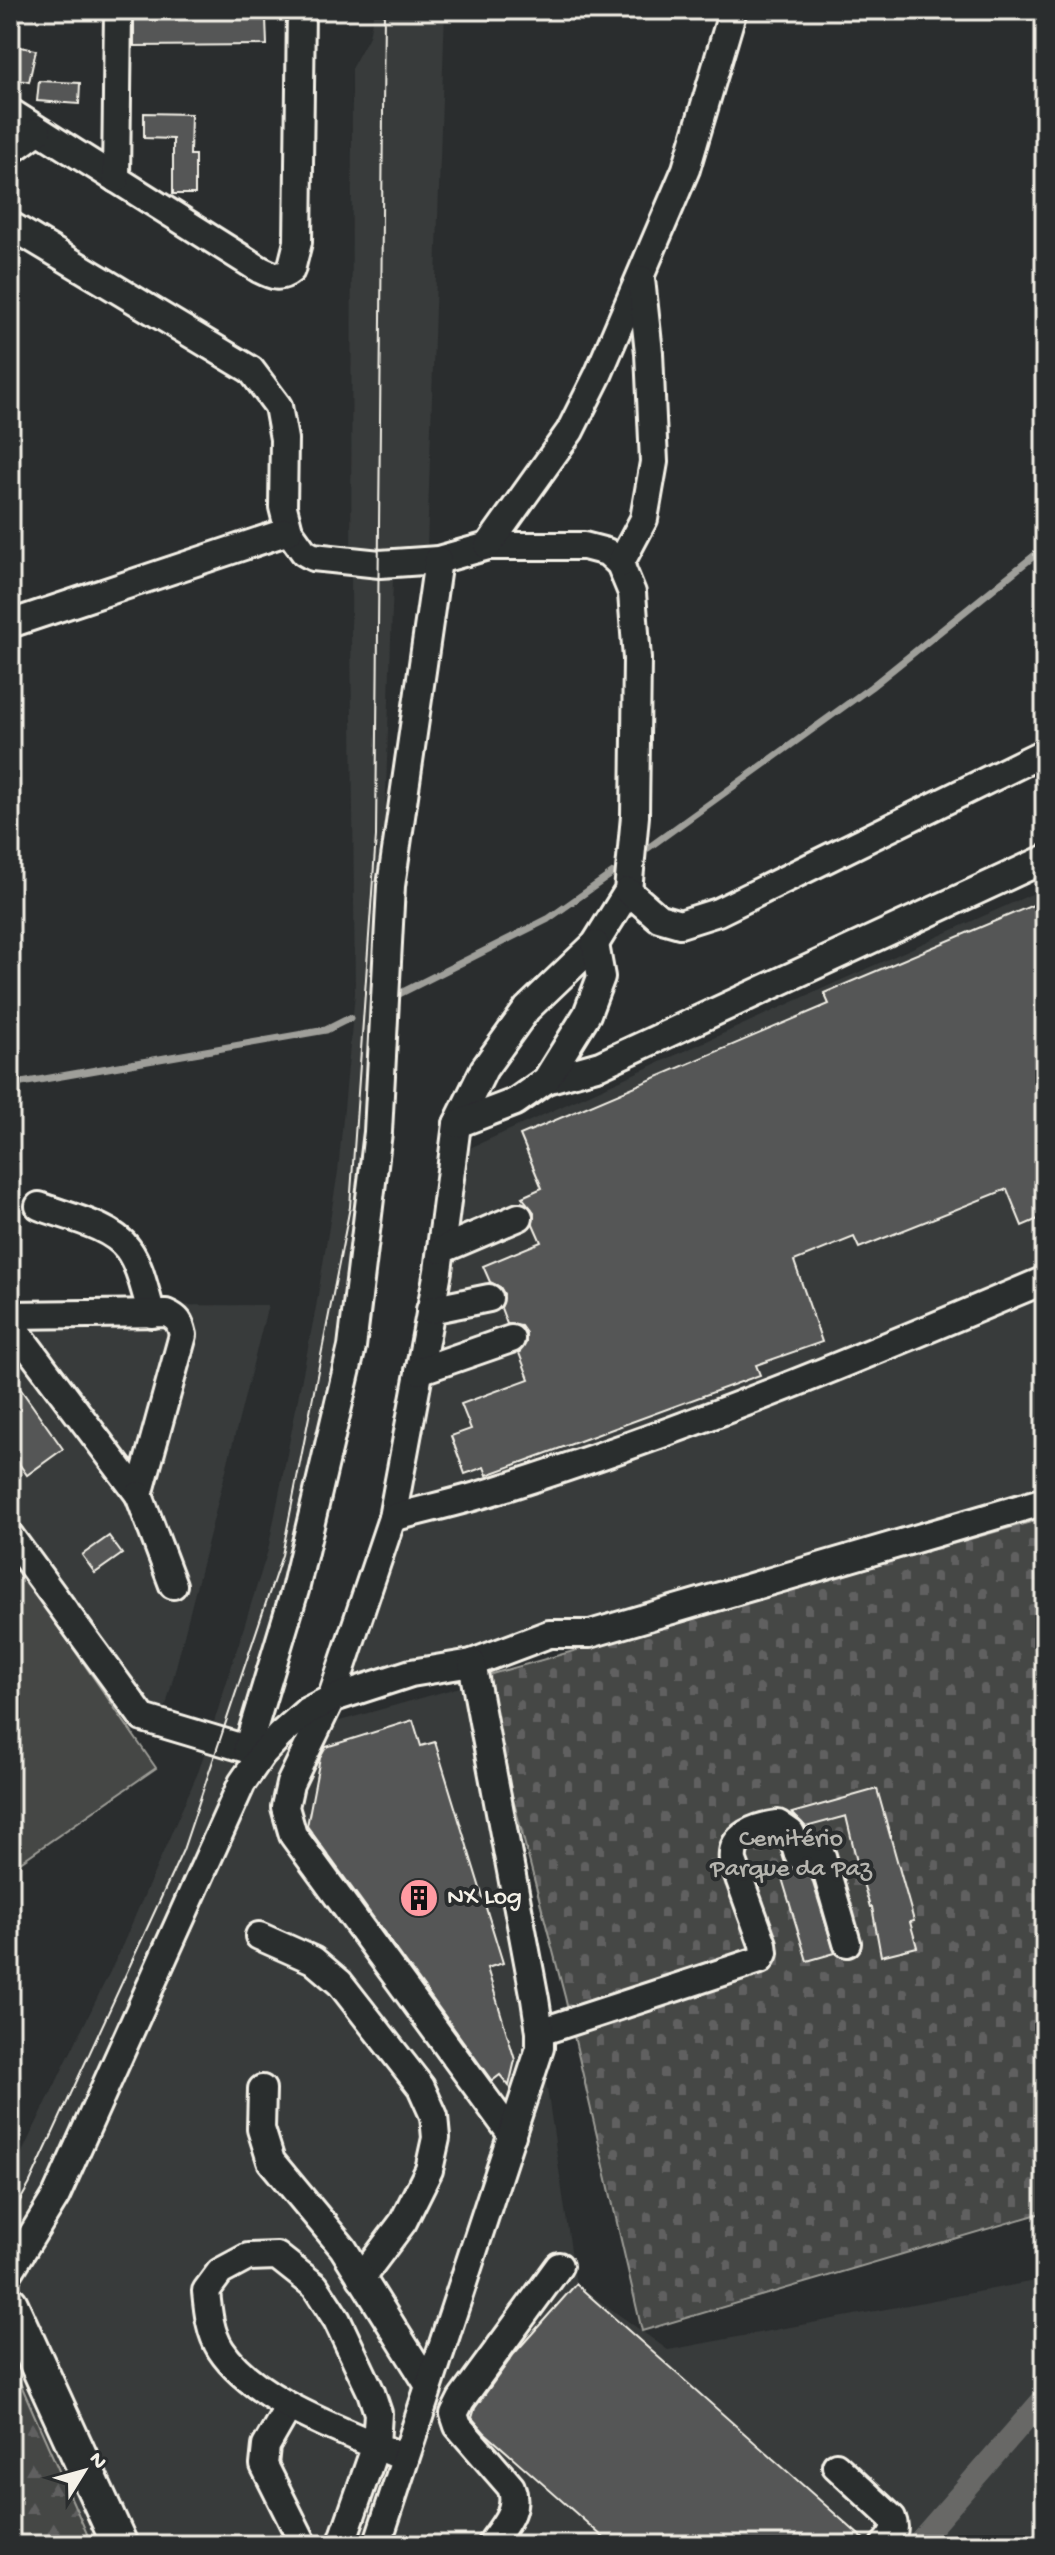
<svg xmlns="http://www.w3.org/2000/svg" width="1055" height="2555" font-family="'Gochi Hand',sans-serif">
<defs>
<pattern id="forest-firs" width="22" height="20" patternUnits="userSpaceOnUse" patternTransform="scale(2)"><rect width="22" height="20" fill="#444645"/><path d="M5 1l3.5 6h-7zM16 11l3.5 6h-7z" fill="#606160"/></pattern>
<pattern id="cemetery-stones" width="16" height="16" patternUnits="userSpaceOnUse" patternTransform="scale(2)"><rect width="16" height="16" fill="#444645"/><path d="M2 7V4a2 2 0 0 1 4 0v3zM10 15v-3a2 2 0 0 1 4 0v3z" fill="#606160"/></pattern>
</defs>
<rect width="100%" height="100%" fill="#2a2d2e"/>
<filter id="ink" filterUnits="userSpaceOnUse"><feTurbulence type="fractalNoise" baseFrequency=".0125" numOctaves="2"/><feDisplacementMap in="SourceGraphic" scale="16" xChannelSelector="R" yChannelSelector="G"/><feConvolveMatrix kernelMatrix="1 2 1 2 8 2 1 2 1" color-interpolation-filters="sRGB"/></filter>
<g filter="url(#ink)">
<g fill="#373a3a">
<polygon points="374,10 445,10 427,548 394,550 377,1064 340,1367 312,1491 232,1771 113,2046 30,2219 10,2251 10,2177 118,1955 199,1770 268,1550 316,1307 338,1171 355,993 351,633 352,67 369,36"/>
<polygon points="1045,888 1045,1492 352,1685 463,1151"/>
<polygon points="268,1305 161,1726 10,1514 10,1306"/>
<polygon points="460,1687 540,2041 576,2284 668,2350 1045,2279 1045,2545 10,2545 10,2275 251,1746"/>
</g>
<polygon fill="url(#forest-firs)" stroke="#9c9c96" stroke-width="2" points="10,2360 92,2545 10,2545"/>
<polygon fill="url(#cemetery-stones)" stroke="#9c9c96" stroke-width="2" points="1045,1518 1045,2212 642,2331 565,1997 481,1677"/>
<polygon fill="#444645" stroke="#9c9c96" stroke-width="2" points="10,1557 156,1768 10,1869"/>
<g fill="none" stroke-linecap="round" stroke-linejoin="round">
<g stroke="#9f9f9a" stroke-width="7">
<polyline points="648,848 871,687 1045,547"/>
<polyline points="393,997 548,919 613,873"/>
<polyline points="10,1085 326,1030 350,1018"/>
</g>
<polyline stroke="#676866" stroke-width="22" points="916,2545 1045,2397"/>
</g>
<g fill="#555756" stroke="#f4f1e8" stroke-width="2">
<polygon points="134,14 266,18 267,45 134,46"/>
<polygon points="10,45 36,50 29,82 10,78"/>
<polygon points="39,81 80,83 79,104 37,101"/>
<polygon points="144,113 191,114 190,155 195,155 195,194 173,194 173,139 144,138"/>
<polygon points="1045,900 1045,1216 1022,1226 1007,1189 859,1248 854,1237 794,1261 822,1342 756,1365 760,1375 487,1475 484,1467 465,1474 451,1436 471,1429 461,1404 529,1379 519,1353 526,1343 526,1333 521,1326 507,1324 501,1308 504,1294 500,1287 490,1282 483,1266 541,1242 533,1224 534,1212 522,1197 542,1188 520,1135 829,1004 824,993"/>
<polygon points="10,1374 63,1449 27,1475 10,1451"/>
<polygon points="109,1536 122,1554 95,1573 82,1555"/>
<polygon points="413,1720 421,1746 435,1742 503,1963 487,1968 515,2060 509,2086 500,2075 492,2081 307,1826 320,1758 326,1747"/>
<polygon points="877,1789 914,1921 910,1922 917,1947 881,1956 872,1907 870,1907 857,1862 846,1816 806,1827 792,1813"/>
<polygon points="796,1870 809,1870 835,1953 807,1961 781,1875"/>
<polygon points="576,2284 868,2543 868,2545 612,2545 484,2432 472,2418 475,2408 514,2354"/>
</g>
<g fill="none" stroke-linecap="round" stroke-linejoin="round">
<g stroke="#f4f1e8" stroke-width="32">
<g id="minor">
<path d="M10 112 259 269C271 275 279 280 291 270L298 242 301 10"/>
<polyline points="10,151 38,131"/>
<polyline points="116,179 118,10"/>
<polyline points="10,225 251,370 278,406 284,439 283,507 289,531 304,552 313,557 380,564 438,560 488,546 584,546 607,552 620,564 632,593 637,659 635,816 628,891 595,944 527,1009 484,1069 457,1124 438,1271 392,1518 331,1699 290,1784 285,1807 293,1835 512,2135"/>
<polyline points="488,546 570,431 598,375 686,169 733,10"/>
<polyline points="620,564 644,519 654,462 649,353 641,279"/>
<polyline points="10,624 289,531"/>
<polyline points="628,891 659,918 680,924 718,912 1045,752"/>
<polyline points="546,1080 600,1065 1045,859"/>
<polyline points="457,1124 515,1102 546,1080 587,1014 601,977 595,944"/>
<path d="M39 1206C65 1216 111 1225 128 1249 141 1267 145 1293 152 1314"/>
<polyline points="441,1250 519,1217"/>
<polyline points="430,1310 489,1298"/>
<path d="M10 1315 166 1313C178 1318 180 1322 183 1335L139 1495 10 1323"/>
<polyline points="419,1371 511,1339"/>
<polyline points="139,1495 173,1585"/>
<path d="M392 1518C429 1508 467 1500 503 1488 688 1430 867 1355 1045 1280"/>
<polyline points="10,1536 143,1718 260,1753"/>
<polyline points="247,1749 295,1590 352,1347 378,1132 391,886 438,560"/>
<polyline points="259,1936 313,1960 340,1983 421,2087 434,2116 436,2138 429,2170 403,2222 361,2278"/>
<path d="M540 2032 760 1960 764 1953 763 1944 733 1861C730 1835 756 1827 778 1824L791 1833 798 1855 814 1853 822 1856 847 1943"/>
<polyline points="262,2089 261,2129 271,2161 343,2248 428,2384"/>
<polyline points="10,2271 56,2196 242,1783 262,1754 280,1735 307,1711 331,1699 411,1673 472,1663 549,1634 590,1634 1045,1501"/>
<polyline points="289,2406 266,2446 264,2465 304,2545"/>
<path d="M836 2466 892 2518C897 2530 892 2536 884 2545"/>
<path d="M341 2545 376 2445 378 2413 371 2392 337 2320 315 2286 277 2256 248 2257 220 2272 206 2291C208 2312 210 2333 221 2350 255 2402 349 2433 405 2458"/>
<polyline points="377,2545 540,2048 540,2032 535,1999 472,1663"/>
<path d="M490 2545C503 2526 520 2510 511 2487L458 2426 454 2414 461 2400 559 2266"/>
</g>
</g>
<g stroke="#f4f1e8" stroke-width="40">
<polyline id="major" points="10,2304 120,2545"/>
</g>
<use href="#minor" stroke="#2a2d2e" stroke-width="26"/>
<use href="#major" stroke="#2a2d2e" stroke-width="34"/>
<polyline stroke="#f4f1e8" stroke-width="2" points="10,2218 29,2185 183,1850 282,1555 350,1207 376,836 384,10"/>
</g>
</g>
<defs>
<g id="building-disc" transform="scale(2)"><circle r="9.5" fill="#ff9aa2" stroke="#2a2d2e"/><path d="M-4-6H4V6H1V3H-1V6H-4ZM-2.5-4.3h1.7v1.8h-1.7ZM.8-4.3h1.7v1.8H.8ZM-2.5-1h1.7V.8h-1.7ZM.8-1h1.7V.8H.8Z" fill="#111"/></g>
</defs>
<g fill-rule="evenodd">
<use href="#building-disc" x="419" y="1898"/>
</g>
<g text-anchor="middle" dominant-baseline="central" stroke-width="8" stroke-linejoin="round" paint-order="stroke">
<g font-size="26" fill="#b6b5af" stroke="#2a2d2e">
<text x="791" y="1840">Cemitério<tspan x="791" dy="30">Parque da Paz</tspan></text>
</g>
<g font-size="26" fill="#f4f1e8" stroke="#2a2d2e" text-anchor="start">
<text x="447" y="1898">NX Log</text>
</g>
</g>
<rect width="1055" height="2555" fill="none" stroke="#2a2d2e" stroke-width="40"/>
<rect x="20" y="20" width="1015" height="2515" fill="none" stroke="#f4f1e8" stroke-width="3" filter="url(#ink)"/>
<g transform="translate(84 2471) rotate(53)" stroke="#2a2d2e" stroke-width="6" paint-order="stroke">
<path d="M0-6L14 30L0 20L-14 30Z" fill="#f4f1e8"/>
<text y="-12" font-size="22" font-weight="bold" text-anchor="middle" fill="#f4f1e8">N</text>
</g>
</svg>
